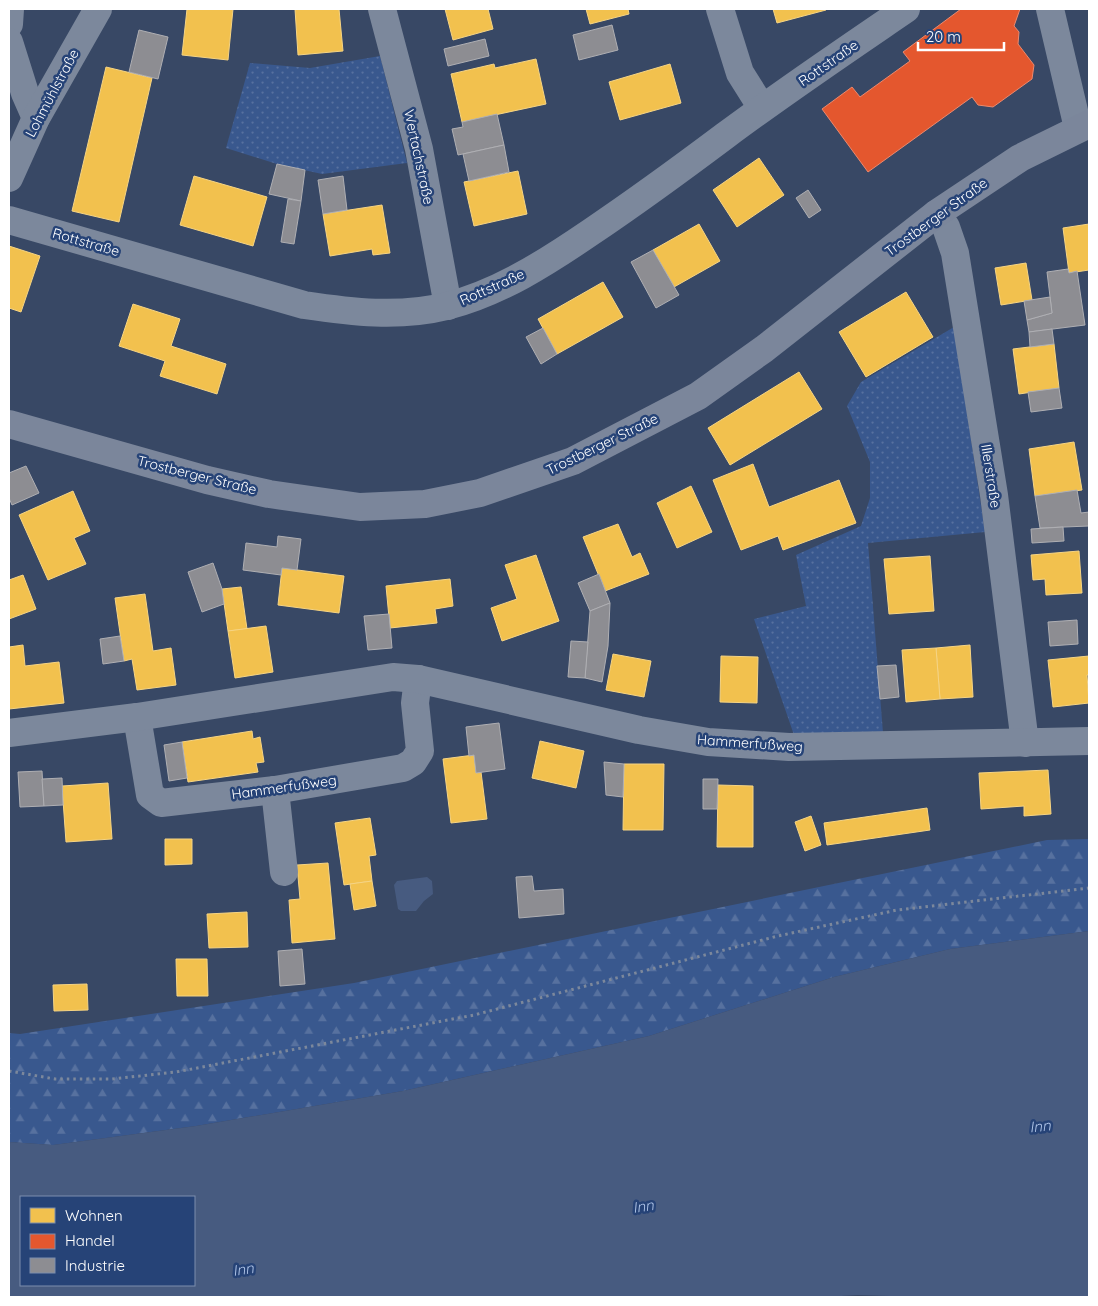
<svg xmlns="http://www.w3.org/2000/svg" width="1098" height="1306" font-family="Quicksand,sans-serif">
<defs>
<pattern id="grass-dots" width="8" height="8" patternUnits="userSpaceOnUse" patternTransform="scale(1.25)"><rect width="8" height="8" fill="#39588e"/><path d="M2 2h.1M6 6h.1" fill="none" stroke="#57719f" stroke-width="1.8" stroke-linecap="round"/></pattern>
<pattern id="forest-firs" width="22" height="20" patternUnits="userSpaceOnUse" patternTransform="scale(1.25)"><rect width="22" height="20" fill="#39588e"/><path d="M5 1l3.5 6h-7zM16 11l3.5 6h-7z" fill="#57719f"/></pattern>
</defs>
<rect width="100%" height="100%" fill="#384865"/>
<g fill="url(#grass-dots)">
<polygon points="380,56 407,163 322,174 277,164 226,148 250,63 310,68"/>
<polygon points="954,327 985,532 868,543 883,733 794,735 754,619 806,606 796,555 861,526 870,498 870,462 847,406 861,382"/>
</g>
<polygon fill="url(#forest-firs)" points="1089,839 1089,931 950,949 834,977 649,1036 403,1091 196,1126 53,1145 9,1142 9,1033 20,1034 354,983 1047,840"/>
<g fill="#475b80" fill-rule="evenodd">
<polygon points="427,877 432,881 433,894 424,901 416,911 401,911 398,909 394,885 397,881"/>
<path d="M1089 931V1297H920L858 1295 824 1297H9V1142L53 1145 196 1126 403 1091 649 1036 834 977 950 949ZM21 1197H194V1285H21Z"/>
</g>
<g fill="#f2c14e" stroke="#f6d483">
<polygon points="187,9 233,9 228,60 182,55"/>
<polygon points="295,9 339,9 343,51 298,55"/>
<polygon points="445,9 488,9 493,29 453,40"/>
<polygon points="586,9 628,9 629,14 590,24"/>
<polygon points="773,9 826,9 826,10 777,23"/>
<polygon points="536,59 546,104 462,122 451,74 494,64 495,68"/>
<polygon points="670,64 681,103 620,120 609,82"/>
<polygon points="106,67 152,78 119,222 72,211"/>
<polygon points="759,158 784,195 737,227 713,190"/>
<polygon points="518,171 527,214 474,226 464,182"/>
<polygon points="194,176 267,197 253,246 180,225"/>
<polygon points="382,205 390,253 373,255 372,249 330,256 323,214"/>
<polygon points="699,224 720,261 674,287 653,250"/>
<polygon points="1089,224 1089,270 1069,273 1063,228"/>
<polygon points="9,246 40,256 21,312 9,308"/>
<polygon points="1026,263 1032,300 1001,305 995,268"/>
<polygon points="603,282 623,317 557,354 538,319"/>
<polygon points="906,292 933,337 866,377 839,332"/>
<polygon points="133,304 180,319 171,346 226,364 217,394 160,376 165,361 119,346"/>
<polygon points="1054,344 1059,388 1019,394 1013,349"/>
<polygon points="799,372 822,409 730,465 708,428"/>
<polygon points="1074,442 1082,490 1035,496 1029,449"/>
<polygon points="753,464 769,507 839,480 856,523 783,550 778,536 741,550 713,480"/>
<polygon points="691,486 712,532 677,548 657,503"/>
<polygon points="73,491 90,531 74,538 86,564 48,580 19,515"/>
<polygon points="618,524 632,557 640,553 649,574 605,591 583,537"/>
<polygon points="1079,551 1082,593 1046,595 1045,579 1033,580 1031,555"/>
<polygon points="536,555 559,621 502,641 491,608 517,599 505,565"/>
<polygon points="930,556 934,611 889,614 884,559"/>
<polygon points="282,568 344,576 339,613 278,605"/>
<polygon points="23,575 36,609 9,619 9,580"/>
<polygon points="450,579 453,606 435,609 437,623 390,628 386,586"/>
<polygon points="241,587 247,629 228,631 222,589"/>
<polygon points="145,594 153,651 171,648 176,685 137,690 132,659 124,661 115,598"/>
<polygon points="266,626 273,672 235,678 228,631"/>
<polygon points="23,645 25,666 59,662 64,703 9,709 9,647"/>
<polygon points="970,645 973,697 940,699 936,648"/>
<polygon points="936,648 940,699 906,702 902,650"/>
<polygon points="613,654 651,661 644,697 606,690"/>
<polygon points="721,656 758,657 757,703 720,702"/>
<polygon points="1089,656 1089,675 1087,675 1089,703 1053,707 1048,660"/>
<polygon points="252,731 253,739 260,737 264,762 256,763 258,772 188,782 182,742"/>
<polygon points="540,741 584,751 576,788 532,778"/>
<polygon points="474,755 476,773 481,772 487,819 451,823 443,759"/>
<polygon points="624,764 664,764 663,830 623,830"/>
<polygon points="1048,770 1051,814 1024,816 1024,806 981,809 979,773"/>
<polygon points="108,783 112,839 66,842 62,786"/>
<polygon points="718,785 753,786 753,847 717,847"/>
<polygon points="927,808 930,830 827,845 824,823"/>
<polygon points="811,816 821,845 805,851 795,822"/>
<polygon points="370,818 376,855 369,856 372,881 344,885 335,823"/>
<polygon points="165,839 192,839 192,864 165,865"/>
<polygon points="328,863 335,939 292,943 289,900 300,899 297,865"/>
<polygon points="372,881 376,906 354,910 350,884"/>
<polygon points="247,912 248,947 209,948 207,914"/>
<polygon points="176,959 207,959 208,996 177,996"/>
<polygon points="87,984 88,1010 54,1011 53,985"/>
</g>
<polygon fill="#e4572e" stroke="#ec896d" points="961,9 1020,9 1014,26 1019,32 1018,44 1034,65 1032,79 993,107 978,105 972,97 868,172 822,109 852,87 860,97 910,61 903,52"/>
<g fill="#8d8d92" stroke="#afafb3">
<polygon points="612,25 618,50 579,60 573,35"/>
<polygon points="139,30 168,37 158,79 129,72"/>
<polygon points="485,39 489,56 448,66 444,49"/>
<polygon points="497,114 504,145 458,155 452,129 463,127 462,122"/>
<polygon points="504,145 509,172 469,181 463,154"/>
<polygon points="277,164 305,170 301,201 269,194"/>
<polygon points="343,176 347,210 323,214 318,180"/>
<polygon points="808,190 821,210 809,218 796,198"/>
<polygon points="288,199 301,201 294,244 281,242"/>
<polygon points="653,250 679,295 656,308 631,262"/>
<polygon points="1068,269 1069,273 1077,271 1085,325 1029,332 1027,320 1052,313 1047,272"/>
<polygon points="1050,297 1052,313 1027,320 1024,301"/>
<polygon points="543,328 557,354 541,364 526,337"/>
<polygon points="1052,329 1054,344 1030,347 1029,332"/>
<polygon points="1059,388 1062,408 1031,412 1028,392"/>
<polygon points="26,466 39,493 12,505 9,498 9,473"/>
<polygon points="1077,490 1081,513 1089,512 1089,526 1040,528 1035,496"/>
<polygon points="1063,527 1064,541 1032,543 1031,529"/>
<polygon points="278,536 301,539 297,570 282,568 281,575 243,570 246,543 277,547"/>
<polygon points="213,563 222,589 224,604 202,612 188,572"/>
<polygon points="599,574 610,603 590,611 578,583"/>
<polygon points="610,603 608,646 602,682 585,678 590,611"/>
<polygon points="389,614 392,648 368,650 364,616"/>
<polygon points="1077,620 1078,644 1050,646 1048,622"/>
<polygon points="120,636 124,661 103,664 100,639"/>
<polygon points="571,641 588,642 585,678 568,677"/>
<polygon points="896,665 899,697 880,699 877,666"/>
<polygon points="499,723 505,769 476,773 474,755 469,756 466,727"/>
<polygon points="182,742 187,778 169,781 164,745"/>
<polygon points="604,762 624,764 623,797 606,795"/>
<polygon points="42,771 44,806 20,807 18,772"/>
<polygon points="62,778 63,805 44,806 42,779"/>
<polygon points="703,779 718,779 717,809 703,809"/>
<polygon points="532,876 534,891 563,889 564,914 519,918 516,877"/>
<polygon points="302,949 305,984 280,986 278,951"/>
</g>
<g fill="none" stroke-linecap="round" stroke-linejoin="round">
<polyline stroke="#7c889c" stroke-width="3" stroke-dasharray="2.5 4" stroke-linecap="butt" points="9,1071 55,1079 112,1079 176,1072 474,1015 778,936 897,910 1089,888"/>
<g stroke="#7c889c" stroke-width="28">
<polyline points="382,9 419,149 448,306"/>
<polyline points="720,9 740,73 762,108"/>
<polyline points="1050,9 1078,128"/>
<polyline points="9,24 10,9"/>
<polyline points="9,42 25,93 36,118"/>
<polyline points="9,178 36,118 98,9"/>
<polyline points="936,214 946,227 955,253 994,495 1025,743"/>
<path d="M9 220 304 305C351 312 399 318 447 306 499 293 547 262 591 232 637 201 682 168 726 135 785 91 846 50 906 9"/>
<polyline points="137,717 150,795 161,803 275,790 403,768 413,762 420,751 415,703 418,679"/>
<polyline points="9,733 137,717 393,677 418,679 639,730 708,742 789,747 1089,741"/>
<polyline points="275,790 284,872"/>
</g>
<polyline stroke="#7b869b" stroke-width="28" points="9,424 207,480 269,494 360,507 425,504 480,493 573,461 698,396 764,349 936,214 1020,158 1089,124"/>
</g>
<g text-anchor="middle" dominant-baseline="central" stroke-width="5" stroke-linejoin="round" paint-order="stroke">
<g font-size="14" fill="#fff" stroke="#264377">
<text transform="translate(828 63) rotate(-35)">Rottstraße</text>
<text transform="translate(52 93) rotate(-62)">Lohmühlstraße</text>
<text transform="translate(419 157) rotate(78)">Wertachstraße</text>
<text transform="translate(936 217) rotate(-36)">Trostberger Straße</text>
<text transform="translate(86 242) rotate(16)">Rottstraße</text>
<text transform="translate(492 287) rotate(-24)">Rottstraße</text>
<text transform="translate(602 444) rotate(-26)">Trostberger Straße</text>
<text transform="translate(197 475) rotate(14)">Trostberger Straße</text>
<text transform="translate(991 476) rotate(81)">Illerstraße</text>
<text transform="translate(750 743) rotate(4)">Hammerfußweg</text>
<text transform="translate(284 787) rotate(-8)">Hammerfußweg</text>
</g>
<g font-size="15" font-style="italic" fill="#b2c7ea" stroke="#264377">
<text transform="translate(1040 1126) rotate(-6)">Inn</text>
<text transform="translate(643 1206) rotate(-9)">Inn</text>
<text transform="translate(243 1269) rotate(-9)">Inn</text>
</g>
</g>
<rect width="1098" height="1306" fill="none" stroke="#ffffff" stroke-width="20"/>
<rect x="20" y="1196" width="175" height="90" fill="#264377" stroke="#7d8ead"/>
<rect x="30" y="1208" width="25" height="15" fill="#f2c14e" stroke="#7d8ead"/>
<text x="65" y="1221" font-size="15" fill="#ffffff">Wohnen</text>
<rect x="30" y="1234" width="25" height="15" fill="#e4572e" stroke="#7d8ead"/>
<text x="65" y="1246" font-size="15" fill="#ffffff">Handel</text>
<rect x="30" y="1258" width="25" height="15" fill="#8d8d92" stroke="#7d8ead"/>
<text x="65" y="1271" font-size="15" fill="#ffffff">Industrie</text>
<path d="M918 42v8h86v-8" fill="none" stroke="#ffffff" stroke-width="2.5"/>
<text x="926" y="42" font-size="15" fill="#ffffff" stroke="#264377" stroke-width="4" paint-order="stroke">20 m</text>
</svg>
